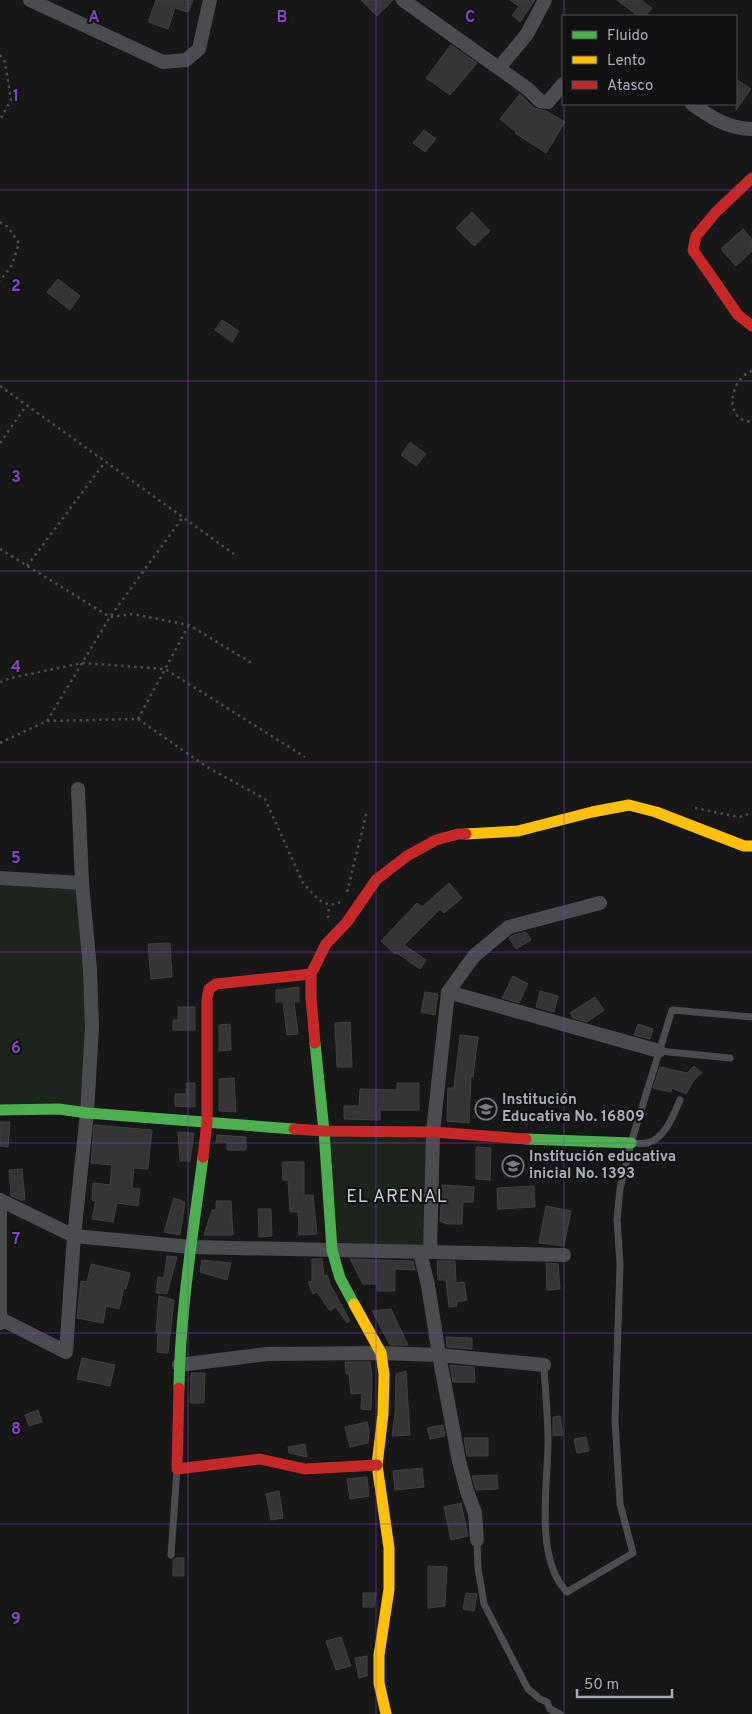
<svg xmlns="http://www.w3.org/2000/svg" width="752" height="1714" font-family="Overpass,sans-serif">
<rect width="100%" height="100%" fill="#171717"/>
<g fill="#1d241e">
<polygon points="0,883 79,888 88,1030 84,1109 0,1108"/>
<polygon points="326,1134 431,1136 427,1249 334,1248"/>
</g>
<g fill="#353536" stroke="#3f4043">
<polygon points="156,0 193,0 188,12 175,8 168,29 148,22"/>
<polygon points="361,0 393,0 377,16"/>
<polygon points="510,0 535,0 520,22 512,15 519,6"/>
<polygon points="617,0 641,0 652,8 645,16 638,16"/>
<polygon points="451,45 477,63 450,95 426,78"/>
<polygon points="736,79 751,89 736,110"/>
<polygon points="520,94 534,108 546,111 565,122 546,153 515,133 516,132 500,119"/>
<polygon points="424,130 436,139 425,152 413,143"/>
<polygon points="472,212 490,231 474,246 456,228"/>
<polygon points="743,229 752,239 752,251 736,266 721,249"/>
<polygon points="58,279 80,296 70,310 47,292"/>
<polygon points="222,320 239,331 232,342 215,330"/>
<polygon points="410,442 426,454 416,466 401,455"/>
<polygon points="449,883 462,898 444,913 440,909 404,945 426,960 420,969 397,953 395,954 381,941 417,903 422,907"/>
<polygon points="526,932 531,940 516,949 509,938 514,935"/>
<polygon points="170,943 172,977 151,979 148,944"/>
<polygon points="513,976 528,984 519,1003 502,998"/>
<polygon points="299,987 299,1002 294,1002 298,1034 287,1035 283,1002 276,1002 276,990"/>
<polygon points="540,991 558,996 554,1012 536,1007"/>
<polygon points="425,992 438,994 435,1015 421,1012"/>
<polygon points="595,997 604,1010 587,1022 573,1018 570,1013"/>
<polygon points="178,1007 195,1007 195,1030 173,1030 173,1020 178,1020"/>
<polygon points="350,1022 352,1067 337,1067 335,1023"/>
<polygon points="230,1024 231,1050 219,1051 219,1025"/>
<polygon points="638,1024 653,1029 650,1039 634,1035"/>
<polygon points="460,1035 478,1037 473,1077 471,1076 469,1123 447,1121 448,1088 454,1088"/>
<polygon points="694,1066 702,1073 694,1080 686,1094 672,1088 671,1092 653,1088 660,1067 687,1073"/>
<polygon points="234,1078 236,1112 219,1111 219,1079"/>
<polygon points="186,1083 195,1083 195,1107 175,1106 175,1094 186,1094"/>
<polygon points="397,1083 419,1083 419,1110 380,1110 380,1120 344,1119 344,1106 359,1106 360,1089 397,1090"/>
<polygon points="0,1122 10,1122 8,1147 0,1146"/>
<polygon points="94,1125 152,1130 148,1169 134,1168 132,1188 140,1189 138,1206 117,1203 113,1222 92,1219 96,1201 92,1200 93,1183 110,1185 112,1165 91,1163"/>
<polygon points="178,1132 194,1133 190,1161 180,1161"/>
<polygon points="217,1135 246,1137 246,1150 227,1150 227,1142 216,1142"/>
<polygon points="476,1147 491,1148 490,1180 476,1179"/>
<polygon points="282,1162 304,1162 304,1195 313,1195 317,1234 299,1235 298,1212 290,1212 288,1180 283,1180"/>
<polygon points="22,1169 25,1200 21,1200 11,1196 9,1170"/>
<polygon points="442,1185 474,1187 473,1202 463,1202 462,1224 447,1224 440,1221"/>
<polygon points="534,1186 535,1207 498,1209 497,1188"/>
<polygon points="174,1198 185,1202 180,1235 164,1232"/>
<polygon points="216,1201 231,1201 233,1235 204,1235 212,1210 216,1210"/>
<polygon points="546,1206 571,1211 564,1246 539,1243"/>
<polygon points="258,1209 271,1209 272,1236 259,1237"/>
<polygon points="167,1256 177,1257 167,1294 156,1293 158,1277 164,1278"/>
<polygon points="312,1259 322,1259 324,1276 327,1275 330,1284 350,1321 347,1323 336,1307 330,1311 317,1292 313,1294 308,1282 312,1281"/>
<polygon points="350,1259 413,1261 415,1270 395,1269 395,1291 377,1291 377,1284 363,1284"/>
<polygon points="202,1260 231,1263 227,1280 200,1272"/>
<polygon points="437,1261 455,1261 456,1283 464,1282 467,1300 457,1302 457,1306 449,1307 446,1280 438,1280"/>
<polygon points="546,1263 558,1264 560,1289 547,1290"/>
<polygon points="91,1264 130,1273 126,1289 124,1288 119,1309 106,1306 103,1323 77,1318 81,1281 87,1282"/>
<polygon points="159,1296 174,1300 168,1353 157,1352 158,1332 156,1332"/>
<polygon points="391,1309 408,1345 390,1345 372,1311"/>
<polygon points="446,1337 472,1338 472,1349 447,1347"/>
<polygon points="82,1358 115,1365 110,1386 77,1379"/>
<polygon points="345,1362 370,1362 372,1375 371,1410 361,1409 362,1393 351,1394 349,1374 346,1374"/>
<polygon points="450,1365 474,1367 475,1382 453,1382"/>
<polygon points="406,1371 410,1435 392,1436 395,1414 396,1374"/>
<polygon points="191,1373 205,1373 204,1403 190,1403"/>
<polygon points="38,1410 42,1422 29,1426 25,1415"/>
<polygon points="560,1416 563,1435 553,1436 553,1417"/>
<polygon points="367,1422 369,1431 368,1443 350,1447 345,1427"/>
<polygon points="443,1425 445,1436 430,1439 427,1428"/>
<polygon points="586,1437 589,1451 577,1453 574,1439"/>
<polygon points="464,1438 488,1438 488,1456 467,1456"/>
<polygon points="305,1444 307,1457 289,1453 288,1447"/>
<polygon points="422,1468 424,1487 395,1490 393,1471"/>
<polygon points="497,1475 498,1489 476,1490 472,1476"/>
<polygon points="367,1477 369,1496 350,1499 347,1479"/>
<polygon points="279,1491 283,1518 271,1520 266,1494"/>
<polygon points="461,1503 468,1536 451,1540 444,1507"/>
<polygon points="175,1558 184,1558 184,1576 173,1576 173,1560"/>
<polygon points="428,1566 447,1567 445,1606 428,1608"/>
<polygon points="363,1593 376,1593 374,1607 363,1607"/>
<polygon points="466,1593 477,1594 474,1611 463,1609"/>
<polygon points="341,1637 351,1666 336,1670 326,1641"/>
<polygon points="367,1656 367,1676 359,1678 355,1658"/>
</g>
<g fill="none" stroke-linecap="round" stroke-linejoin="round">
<g stroke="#4d4e52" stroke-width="2.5" stroke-dasharray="2.5 4" stroke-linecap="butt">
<polyline points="0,55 5,62 11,100 0,120"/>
<polyline points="0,222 8,227 19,243 12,265 0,281"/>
<path d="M752 371C735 376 724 407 741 419 743 421 749 421 752 422"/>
<polyline points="0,386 234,554"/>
<polyline points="0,443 26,406"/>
<polyline points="0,549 110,617 133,614 189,625 253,664"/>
<polyline points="27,566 105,462"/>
<polyline points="0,682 11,678 82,663 165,669 305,757"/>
<polyline points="138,719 189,625"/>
<polyline points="47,721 110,617 183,517"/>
<polyline points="0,743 47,721 138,719 207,767 265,799 303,883 319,900 329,905 342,902"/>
<polyline points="695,808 739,817 752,813"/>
<polyline points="347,892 367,811"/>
<polyline points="328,918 329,905"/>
</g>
<g stroke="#4b4c50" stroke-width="7">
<polyline points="659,1051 730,1058"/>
<path d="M631 1143C636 1143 643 1144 647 1143 665 1139 674 1114 680 1100"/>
<path d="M544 1365C545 1390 548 1416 548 1441 548 1485 534 1558 567 1592L633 1553 620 1504 615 1420 620 1265 617 1219 620 1189 631 1143 672 1010 752 1017"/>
<polyline points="477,1540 478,1568 484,1604 528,1689 540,1699 547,1702 550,1709 560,1714"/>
<polyline points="171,1555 177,1469"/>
</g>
<g stroke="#4b4c50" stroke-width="14">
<polyline points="30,0 163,62 186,60 199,49 210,0"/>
<polyline points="403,0 528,89 540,101 548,102 563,84"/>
<polyline points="499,68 527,34 545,0"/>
<path d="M692 104C710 117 729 129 752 129"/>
<polyline points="78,789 82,883"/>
<polyline points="0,878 82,883 90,969 92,1027 87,1113 74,1236 66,1352 1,1319"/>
<polyline points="448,992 659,1051"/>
<polyline points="0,1200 74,1236 191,1247 564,1255"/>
<polyline points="420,1252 428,1285 439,1355 459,1461 467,1491 475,1513 477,1540"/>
<polyline points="430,1252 433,1132 448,992 474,956 509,927 600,903"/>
<polyline points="0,1323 0,1200"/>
<polyline points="179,1365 267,1354 381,1353 439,1355 544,1365"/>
</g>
<g stroke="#4caf50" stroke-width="11">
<polyline points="315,1043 324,1131 332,1250 340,1278 354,1304"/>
<polyline points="0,1110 59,1109 87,1113 294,1129"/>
<polyline points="526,1139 631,1143"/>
<path d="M179 1388C180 1312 193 1233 203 1157"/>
</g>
<g stroke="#ffc107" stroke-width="11">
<polyline points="466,834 518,831 592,812 629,805 656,812 744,846 752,846"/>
<polyline points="354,1304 381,1353 384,1374 383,1414 377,1465 389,1548 389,1589 379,1655 379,1683 386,1714"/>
</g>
<g stroke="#c62828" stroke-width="11">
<polyline points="752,178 716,212 696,236 693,250 738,315 752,326"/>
<polyline points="315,1043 311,998 311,974 326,944 347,922 376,880 407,856 436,840 458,834 466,834"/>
<polyline points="294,1129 324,1131 433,1132 526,1139"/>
<polyline points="203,1157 207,1122 207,999 209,989 216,984 311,974"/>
<polyline points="179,1388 177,1469 260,1459 305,1469 377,1465"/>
</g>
</g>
<path fill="none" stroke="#8446be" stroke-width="1" stroke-opacity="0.55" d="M188 0V1714M376 0V1714M564 0V16M564 104V1714M0 190H752M0 381H752M0 571H752M0 762H752M0 952H752M0 1143H752M0 1333H752M0 1524H752"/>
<defs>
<g id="school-ring" transform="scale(1.125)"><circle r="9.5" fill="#111113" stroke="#757880" stroke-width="1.5"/><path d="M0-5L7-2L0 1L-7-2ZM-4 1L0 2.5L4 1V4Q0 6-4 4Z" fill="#757880"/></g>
</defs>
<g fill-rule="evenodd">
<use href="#school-ring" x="486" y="1109"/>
<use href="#school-ring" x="513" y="1166"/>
</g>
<g text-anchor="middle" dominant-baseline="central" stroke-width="4" stroke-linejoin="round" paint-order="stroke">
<g font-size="15" font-weight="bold" fill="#a8adb8" stroke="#111113" text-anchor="start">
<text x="502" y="1100">Institución<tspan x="502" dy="17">Educativa No. 16809</tspan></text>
<text x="529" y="1157">Institución educativa<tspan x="529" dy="17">inicial No. 1393</tspan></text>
</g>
<g font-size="18" letter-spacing="1" fill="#c9ccd4" stroke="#111113">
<text x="397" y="1197">EL ARENAL</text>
</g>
</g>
<g font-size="16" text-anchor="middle" font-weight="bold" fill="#8446be" stroke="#111113" stroke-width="4" stroke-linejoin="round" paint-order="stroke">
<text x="94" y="22">A</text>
<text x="282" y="22">B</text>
<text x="470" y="22">C</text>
<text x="16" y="101">1</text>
<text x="16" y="291">2</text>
<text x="16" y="482">3</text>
<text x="16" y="672">4</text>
<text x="16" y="863">5</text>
<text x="16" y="1053">6</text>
<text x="16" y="1244">7</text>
<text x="16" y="1434">8</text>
<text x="16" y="1624">9</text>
</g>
<rect x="562" y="15" width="175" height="90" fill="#111113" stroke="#4d4f55"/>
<rect x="572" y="31" width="25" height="8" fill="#4caf50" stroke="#4d4f55"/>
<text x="607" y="40" font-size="15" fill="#a8adb8">Fluido</text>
<rect x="572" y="56" width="25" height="8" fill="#ffc107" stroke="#4d4f55"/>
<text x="607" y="65" font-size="15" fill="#a8adb8">Lento</text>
<rect x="572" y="81" width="25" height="8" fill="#c62828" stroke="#4d4f55"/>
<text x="607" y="90" font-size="15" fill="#a8adb8">Atasco</text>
<path d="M577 1689v8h95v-8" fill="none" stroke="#a8adb8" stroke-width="2.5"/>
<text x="584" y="1689" font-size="15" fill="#a8adb8" stroke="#111113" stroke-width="4" paint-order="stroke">50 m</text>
</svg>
